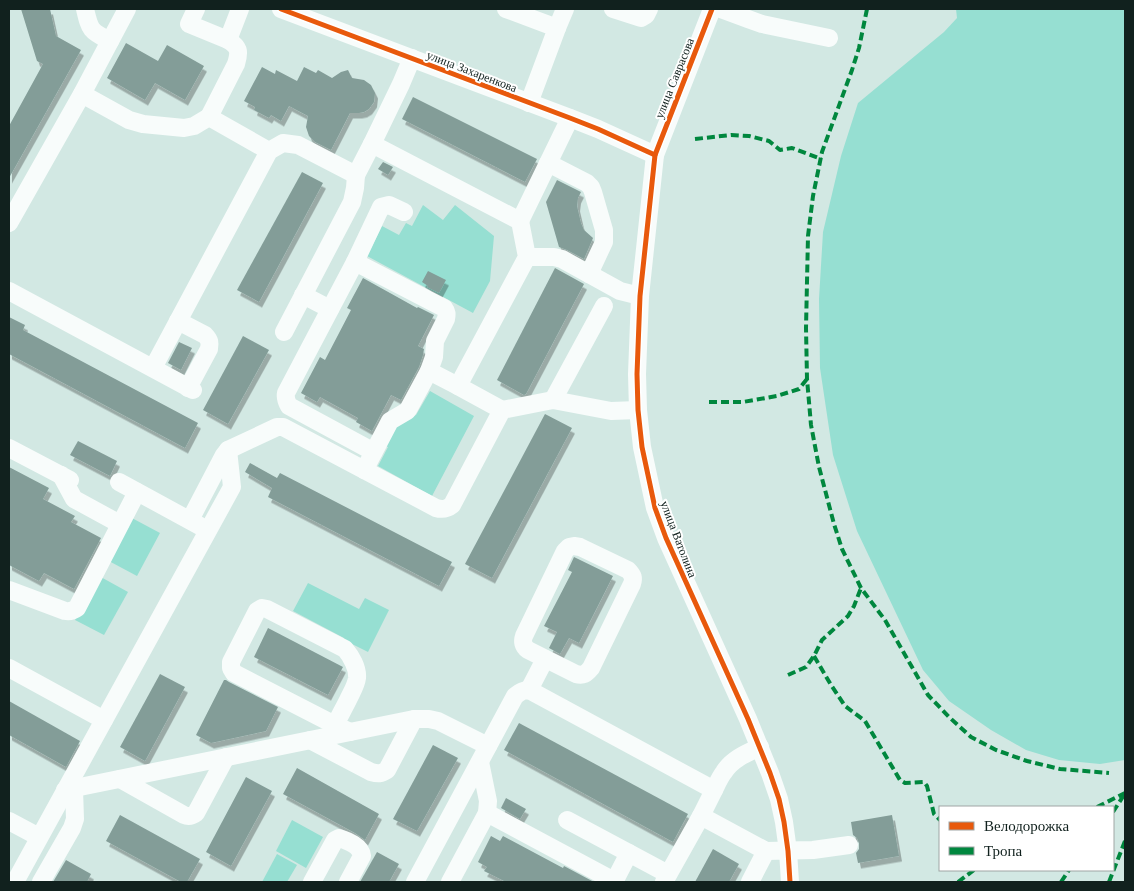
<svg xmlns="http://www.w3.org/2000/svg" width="1134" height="891" font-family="'Libre Baskerville',serif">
<defs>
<filter id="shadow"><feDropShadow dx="3" dy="5.5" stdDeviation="0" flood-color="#0004"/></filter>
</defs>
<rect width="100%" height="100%" fill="#d2e8e3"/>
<g fill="#96dfd2">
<polygon points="956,9 1125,9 1125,760 1100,764 1059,760 1026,750 991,730 949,701 923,670 857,531 833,455 820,368 819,299 823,232 841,156 858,103 944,32 957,18"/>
<polygon points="423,205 443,220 455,205 494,236 490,281 473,313 367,256 382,226 399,235 406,223 412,226"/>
<polygon points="430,391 474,416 432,496 378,466 388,447 383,445 394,425 416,415"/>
<polygon points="130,517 160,533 137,576 107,560"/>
<polygon points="99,576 128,592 104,635 75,620"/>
<polygon points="308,583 359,609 365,598 389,610 368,652 344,640 344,638 293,611"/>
<polygon points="292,820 323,837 306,868 276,851"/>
<polygon points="277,854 297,865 287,882 262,882"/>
</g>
<g fill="#839d98" filter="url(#shadow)">
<polygon points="21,9 50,9 56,36 81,50 9,178 9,126 43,64 37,61"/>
<polygon points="126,43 158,61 167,45 204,66 185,100 155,83 145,100 107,78"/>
<polygon points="262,67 275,74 276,70 297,81 304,67 316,73 318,70 332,78 341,72 348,70 352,78 364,80 371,85 375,93 374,102 369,109 364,112 359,113 350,113 331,150 315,142 309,136 306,127 308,116 289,106 281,121 271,115 269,118 254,110 255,107 244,101"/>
<polygon points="413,97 537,159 525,182 402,119"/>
<polygon points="383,162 393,167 388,175 378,169"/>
<polygon points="302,172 323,183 259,302 237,290"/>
<polygon points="557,180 581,192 578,198 577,206 581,223 584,230 593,238 584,259 567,250 559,247 546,202"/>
<polygon points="555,268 584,284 526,394 524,395 497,380"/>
<polygon points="428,271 446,280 439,293 427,287 428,286 422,282"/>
<polygon points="363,278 417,308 418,307 434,315 418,346 424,349 423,355 419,367 401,400 391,395 372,431 356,422 358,418 320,397 317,402 301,393 320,357 325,360 351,310 347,308"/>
<polygon points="9,317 25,325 23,330 198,423 185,448 9,354"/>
<polygon points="243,336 269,350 228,424 203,410"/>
<polygon points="179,342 192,348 181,370 168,363"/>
<polygon points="545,414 572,428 492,578 465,564"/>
<polygon points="78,441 117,461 110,476 70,455"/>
<polygon points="250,463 277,478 280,473 452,562 439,586 268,497 272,488 245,472"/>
<polygon points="9,467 49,488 43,499 75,516 71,522 101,538 74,589 44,573 39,581 9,565"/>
<polygon points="574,557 613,576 579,643 569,638 560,654 549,648 557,632 544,626 572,572 568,570"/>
<polygon points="268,628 343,667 328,695 254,657"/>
<polygon points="160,674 185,687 145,761 120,747"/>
<polygon points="224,680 226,680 229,682 278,707 266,731 211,743 196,735"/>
<polygon points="9,701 80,741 66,767 9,735"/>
<polygon points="519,723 688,814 673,842 504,750"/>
<polygon points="433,745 458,758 417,831 393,819"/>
<polygon points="297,768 379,814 365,840 355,833 283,794"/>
<polygon points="246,777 272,791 231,866 206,852"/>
<polygon points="506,798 526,809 520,819 501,808"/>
<polygon points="120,815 200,859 187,882 181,882 106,841"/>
<polygon points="892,815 899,856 858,863 856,853 859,849 859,843 857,838 853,835 851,822"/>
<polygon points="491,836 500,841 503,836 563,868 564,866 594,882 506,882 484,871 487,867 478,862"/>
<polygon points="713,849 739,864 729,882 695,882"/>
<polygon points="377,852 399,864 389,882 360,882"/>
<polygon points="66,860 91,874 87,882 53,882"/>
</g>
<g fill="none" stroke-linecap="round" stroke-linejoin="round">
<g stroke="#f8fcfb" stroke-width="18">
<path d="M85 9C90 30 90 31 110 41"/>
<polyline points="196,9 189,24 228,40"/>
<path d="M240 9 228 40C239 47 240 51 236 64L209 117 269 151"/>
<polyline points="281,9 570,118 598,129 655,155"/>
<polyline points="506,9 557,28 529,103"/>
<polyline points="613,9 641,18 646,15 649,9"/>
<polyline points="712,9 655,155 640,296 637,374 638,410 642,447 655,508 666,538 748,719 770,773 779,799 784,822 788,851 790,882"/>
<polyline points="721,9 748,19 762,24 829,38"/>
<polyline points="557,28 565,9"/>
<polyline points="412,58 401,84 372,144 520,221 527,257 458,386 502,410"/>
<polyline points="82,94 129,120 143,124 184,128 194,126 209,117"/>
<polyline points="548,163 587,183 591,187 593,192 604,230 604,242 589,274"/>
<polyline points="520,221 570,118"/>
<polyline points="9,223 82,94 127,9"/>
<polyline points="527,257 554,257 562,259 620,291 640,296"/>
<polyline points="355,262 381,207 389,205 404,212"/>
<polyline points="9,291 193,390"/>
<polyline points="303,295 330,309"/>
<path d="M178 321 205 335C210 340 210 343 209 349L188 388"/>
<polyline points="284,332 352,202 355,188 356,175"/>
<polyline points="153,368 269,151 283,143 298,145 356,175 372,144"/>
<polyline points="429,371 458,386"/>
<polyline points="553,400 604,306"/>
<polyline points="9,448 70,480"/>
<path d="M364 470 368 463 390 421 407 411 409 408 429 371 434 357 435 341 446 319C447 314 447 312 444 308L355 262 286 393C285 398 286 401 289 406L374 452"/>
<polyline points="61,475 74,499 120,524"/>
<polyline points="119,482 200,526"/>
<path d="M190 520 224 455 228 450 277 427H283L436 508C443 510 447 509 452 505L502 410 553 400 611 411 638 410"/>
<path d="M574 546 580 547 628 570C633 575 634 578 632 584L591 668C586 674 583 676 576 674L528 650C523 646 522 642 524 636L565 551 569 547Z"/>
<path d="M9 590 65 611C70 612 73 611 77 608L137 492"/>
<polyline points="9,668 104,720"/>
<polyline points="529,690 545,659"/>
<path d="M330 736C335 724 342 712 348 700 351 693 356 686 357 678 358 668 351 656 345 649L267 609 262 608 257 611 231 662V668L234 673 335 725 350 732"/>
<path d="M310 740 371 772C378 774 381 774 387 770L414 719"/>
<path d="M120 779 184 815C189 817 192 816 196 813L226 757"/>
<polyline points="65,790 414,719 429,719 438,721 488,746"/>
<polyline points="487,813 614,881"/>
<polyline points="701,816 766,851 813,850 849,845"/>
<polyline points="567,820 668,874"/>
<polyline points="9,821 39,837"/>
<polyline points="15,882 232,487 228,450"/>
<polyline points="41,882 72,828 75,819 74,789"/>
<path d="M312 882 335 840 339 838C348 841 361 846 362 856L348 882"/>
<path d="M415 882 515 696C520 692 524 689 531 691L714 790C717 784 720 777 724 772 732 759 747 753 760 747"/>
<polyline points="450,882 487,813 488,801 480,762"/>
<polyline points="614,882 629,853"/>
<polyline points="664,882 701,816 714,790"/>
<polyline points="750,882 766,851"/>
</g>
<g stroke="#00873e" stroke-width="4" stroke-dasharray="8 4" stroke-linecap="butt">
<polyline points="867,9 859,48 852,70 822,152 813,196 808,236 806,328 807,379 811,425 819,467 834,524 842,549 861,588 885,620 928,695 949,717 971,737 996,750 1027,761 1060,769 1109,773"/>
<polyline points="695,139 731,135 749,136 769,141 780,150 792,148 821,159"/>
<polyline points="709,402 743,402 777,396 799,389 807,379"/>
<polyline points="814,656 831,685 845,706 865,721 900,780 905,783 924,782 927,786 934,814 940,820"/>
<polyline points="788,675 806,667 814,656 822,640 848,616 854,606 861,588"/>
<polyline points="1097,807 1125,793"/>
<polyline points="1113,812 1124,795"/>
<polyline points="958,882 974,870"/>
<polyline points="1061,882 1069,870"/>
<polyline points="1109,882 1125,841"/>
</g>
<g stroke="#fff" stroke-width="8">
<g id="cycleway">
<polyline points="281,9 570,118 598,129 655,155"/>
<polyline points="712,9 655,155 640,296 637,374 638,410 642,447 655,508 666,538 748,719 770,773 779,799 784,822 788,851 790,882"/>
</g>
</g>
<use href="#cycleway" stroke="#e8590c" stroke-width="5"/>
</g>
<g text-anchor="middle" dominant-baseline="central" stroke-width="4" stroke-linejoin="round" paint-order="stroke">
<g font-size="12" fill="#11211e" stroke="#fff">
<text transform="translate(472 71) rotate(21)">улица Захаренкова</text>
<text transform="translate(674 78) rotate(-68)">улица Саврасова</text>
<text transform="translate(679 539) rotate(69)">улица Ватолина</text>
</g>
</g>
<rect width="1134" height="891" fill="none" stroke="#11211e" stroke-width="20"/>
<rect x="939" y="806" width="175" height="65" fill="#ffffff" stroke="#a0a6a5"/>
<rect x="949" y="822" width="25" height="8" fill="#e8590c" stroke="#a0a6a5"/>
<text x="984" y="831" font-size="15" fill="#11211e">Велодорожка</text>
<rect x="949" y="847" width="25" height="8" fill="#00873e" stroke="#a0a6a5"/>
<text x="984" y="856" font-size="15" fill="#11211e">Тропа</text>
</svg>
